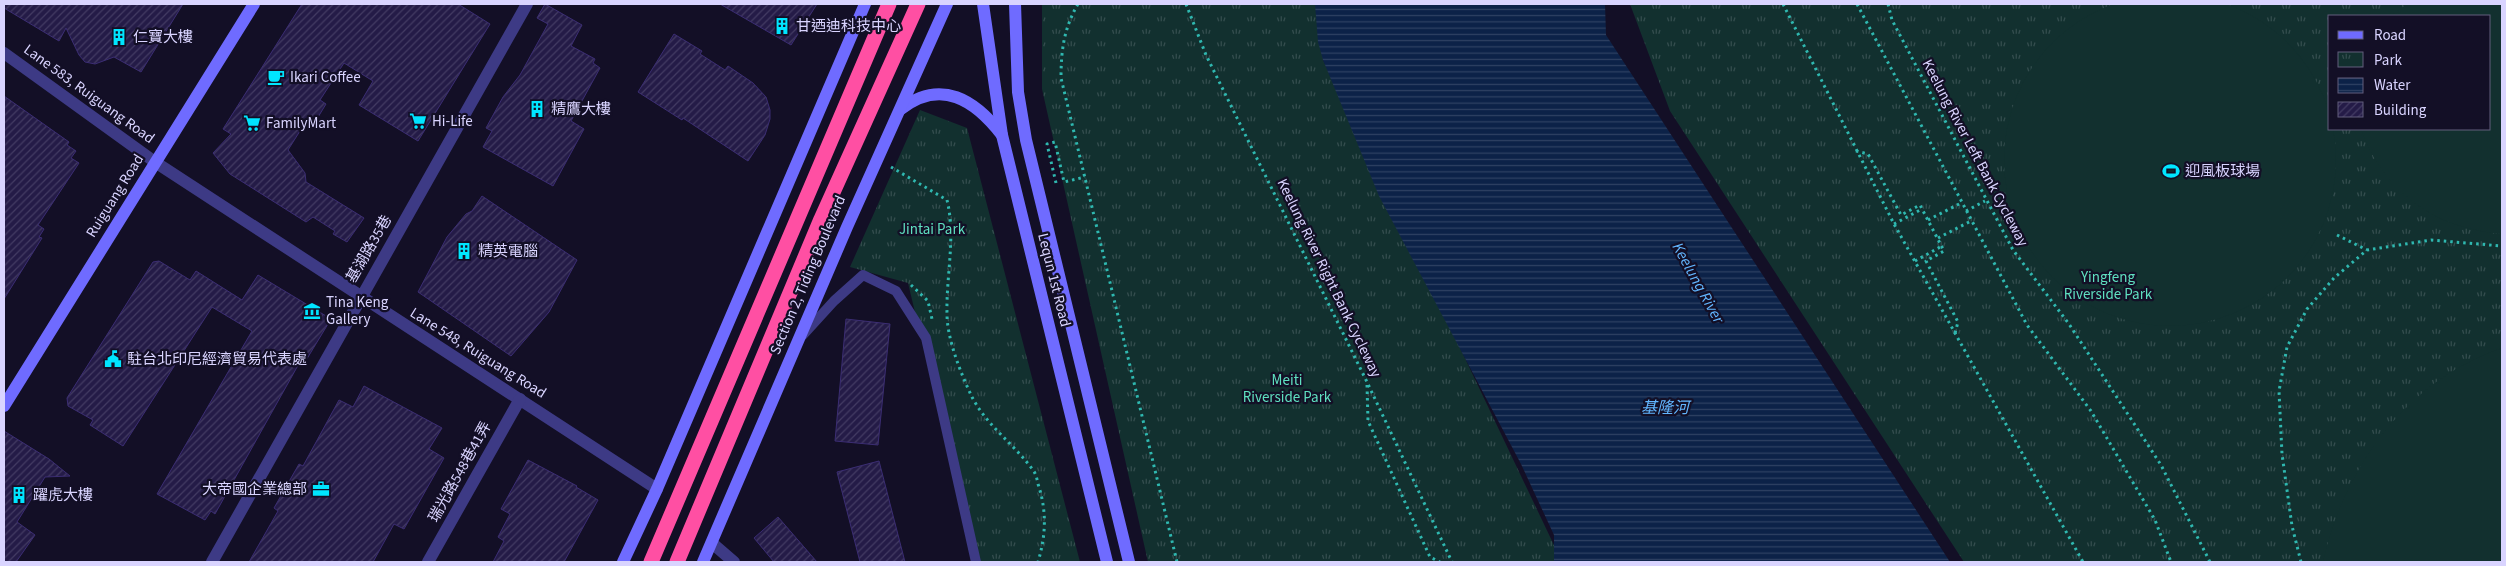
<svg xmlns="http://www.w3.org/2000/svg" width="2506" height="566" font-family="'Source Sans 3','Noto Sans TC',sans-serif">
<defs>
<pattern id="park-tufts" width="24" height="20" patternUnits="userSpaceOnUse" patternTransform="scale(1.25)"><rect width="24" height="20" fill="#12302f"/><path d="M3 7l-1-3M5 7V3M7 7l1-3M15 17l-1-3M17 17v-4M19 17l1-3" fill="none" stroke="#344d4e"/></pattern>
<pattern id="water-rules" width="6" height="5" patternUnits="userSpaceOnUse" patternTransform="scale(1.25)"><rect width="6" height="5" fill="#0c2248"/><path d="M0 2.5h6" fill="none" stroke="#2f4163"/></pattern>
<pattern id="building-hatch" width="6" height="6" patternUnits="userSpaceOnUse" patternTransform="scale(1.25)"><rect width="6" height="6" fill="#241b47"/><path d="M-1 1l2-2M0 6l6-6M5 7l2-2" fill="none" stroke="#433b63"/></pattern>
</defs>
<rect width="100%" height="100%" fill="#130f26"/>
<g fill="url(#park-tufts)" fill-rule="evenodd">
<polygon points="1042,4 1317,4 1323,60 1562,562 1148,562 1042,89"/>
<path d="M1630 4H2502V562H1964L1670 111ZM2330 16H2490V129H2330Z"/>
<polygon points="920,110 967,128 1080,562 975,562 908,283 850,267"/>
</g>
<g fill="#12302f">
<circle cx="2170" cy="160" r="166"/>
<path d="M2407 4H2502V234C2492 234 2482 231 2472 229 2420 218 2378 179 2361 129H2490V16H2391Z"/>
<path d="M2502 348V562H2323C2344 467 2407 380 2502 348Z"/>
</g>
<polygon fill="url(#water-rules)" points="1315,4 1605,4 1606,35 1950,562 1554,562 1554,535 1521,464 1379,196 1323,60 1318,42"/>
<g fill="url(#building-hatch)" stroke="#3b2d73">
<polygon points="4,4 183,4 141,72 114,57 95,64 85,62 79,55 66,28 59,41 4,8"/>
<polygon points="302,4 458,4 490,24 418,141 359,105 373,81 344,63 320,100 326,104 312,127 305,123 288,150 305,173 306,182 364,218 347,242 333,234 335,231 313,217 306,222 230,174 213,153 231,134 223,129"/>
<polygon points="545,4 582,25 571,46 595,59 593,63 600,68 571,121 584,129 553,186 483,147 492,131 486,128 503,97 520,75 548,24 537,18"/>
<polygon points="720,4 817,4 791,45"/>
<polygon points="674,34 702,51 700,54 725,70 728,66 753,83 766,97 770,110 770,119 765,135 748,161 683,118 682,120 638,92"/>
<polygon points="4,96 69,142 67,145 76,151 71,158 79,163 38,225 44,229 39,237 42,238 4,299"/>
<polygon points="482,196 577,260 549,312 511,356 418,292 447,237 466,214 472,211"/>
<polygon points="159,261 190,280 196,271 242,300 258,275 331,319 305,362 301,360 215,514 211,511 205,520 157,494 252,331 212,307 123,446 90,425 93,420 68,406 67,398 153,262"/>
<polygon points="846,319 890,324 878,445 835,441"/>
<polygon points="364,386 442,428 429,449 444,458 404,529 394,524 373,562 249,562 278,511 274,508 299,464 303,466 339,400 353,407"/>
<polygon points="4,431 49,459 70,476 45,477 17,522 35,535 16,562 4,562"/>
<polygon points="528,460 577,486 576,487 598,500 564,562 493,562 504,541 498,537 510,514 501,509"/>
<polygon points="879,461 905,562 860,562 837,472"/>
<polygon points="778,517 817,562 774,562 754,538"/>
</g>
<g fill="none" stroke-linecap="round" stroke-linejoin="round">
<g stroke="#2fb8b0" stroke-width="3" stroke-dasharray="2.5 4" stroke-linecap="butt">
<path d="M1078 4C1064 28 1061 50 1061 78L1177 562"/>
<polyline points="1186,4 1206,55 1367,382 1452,562"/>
<polyline points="1783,4 1894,224 2083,562"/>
<polyline points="1857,4 2027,325 2091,411 2155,520 2171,562"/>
<polyline points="1888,4 1892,20 2013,250 2069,324 2161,465 2210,562"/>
<polyline points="1856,151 1868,154 1901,215 1920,205 1944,251 1926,261 1958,322 1955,333"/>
<path d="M891 167 947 200C956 237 946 276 947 314 947 339 961 374 972 397 987 426 1014 444 1033 470 1036 474 1037 479 1038 484 1047 511 1046 535 1038 562"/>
<polyline points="1056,183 1047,144 1055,142 1064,182 1085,177"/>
<polyline points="1966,211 1985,201"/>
<polyline points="1928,220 1961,203"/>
<polyline points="1894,224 1922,209"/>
<polyline points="2337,235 2367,250"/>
<polyline points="1938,238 1971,221"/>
<polyline points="1915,261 1942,246"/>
<polyline points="911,285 928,301 932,319"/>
<polyline points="1367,385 1368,421 1430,557 1440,562"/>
<polyline points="2301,562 2292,526 2282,454 2279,391 2287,347 2307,309 2334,278 2367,250 2431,240 2502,246"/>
</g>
<polyline stroke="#3d3a85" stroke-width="10" points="803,335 834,301 863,275 896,291 926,338 976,562"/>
<g stroke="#3d3a85" stroke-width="12">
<polyline points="4,53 155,162 657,489"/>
<polyline points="712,543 734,562"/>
<polyline points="212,562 527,4"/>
<polyline points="428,562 520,399"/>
</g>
<g stroke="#6f6bff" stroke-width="12">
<polyline points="983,4 1002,135 1107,562"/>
<polyline points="1015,4 1018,92 1026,140 1129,562"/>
<path d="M901 109C941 78 975 100 1002 135"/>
<polyline points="4,406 254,4"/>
<polyline points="623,562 657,489 865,4"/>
<polyline points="703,562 847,227 947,4"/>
</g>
<g stroke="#ff4fa3" stroke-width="15">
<polyline points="651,562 889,4"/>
<polyline points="677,562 821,219 918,4"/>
</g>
</g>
<defs>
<g id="building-bare" transform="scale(1.35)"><path d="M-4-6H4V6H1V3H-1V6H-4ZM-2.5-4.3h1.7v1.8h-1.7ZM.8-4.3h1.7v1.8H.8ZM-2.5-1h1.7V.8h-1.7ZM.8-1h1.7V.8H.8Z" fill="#00e5ff" stroke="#130f26" stroke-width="2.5" paint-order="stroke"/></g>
<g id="cafe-bare" transform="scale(1.35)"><path d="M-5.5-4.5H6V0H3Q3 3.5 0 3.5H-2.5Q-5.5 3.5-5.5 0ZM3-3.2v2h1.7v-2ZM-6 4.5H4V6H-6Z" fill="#00e5ff" stroke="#130f26" stroke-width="2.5" paint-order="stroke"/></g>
<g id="supermarket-bare" transform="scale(1.35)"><path d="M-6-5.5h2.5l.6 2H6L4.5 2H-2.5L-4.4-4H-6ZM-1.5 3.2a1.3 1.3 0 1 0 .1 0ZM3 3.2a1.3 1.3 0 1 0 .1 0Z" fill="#00e5ff" stroke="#130f26" stroke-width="2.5" paint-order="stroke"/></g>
<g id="stadium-bare" transform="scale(1.35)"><path d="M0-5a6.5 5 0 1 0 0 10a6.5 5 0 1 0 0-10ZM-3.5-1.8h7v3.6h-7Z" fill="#00e5ff" stroke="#130f26" stroke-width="2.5" paint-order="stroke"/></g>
<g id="museum-bare" transform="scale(1.35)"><path d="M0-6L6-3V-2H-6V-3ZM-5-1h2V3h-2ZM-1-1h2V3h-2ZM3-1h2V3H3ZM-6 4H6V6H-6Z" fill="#00e5ff" stroke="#130f26" stroke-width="2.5" paint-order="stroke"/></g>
<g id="civic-bare" transform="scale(1.35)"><path d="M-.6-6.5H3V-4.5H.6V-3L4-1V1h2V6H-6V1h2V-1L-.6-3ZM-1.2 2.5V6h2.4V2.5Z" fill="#00e5ff" stroke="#130f26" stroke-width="2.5" paint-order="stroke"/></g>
<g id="office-bare" transform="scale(1.35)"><path d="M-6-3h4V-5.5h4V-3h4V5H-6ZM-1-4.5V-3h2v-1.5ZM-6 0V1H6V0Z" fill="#00e5ff" stroke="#130f26" stroke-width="2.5" paint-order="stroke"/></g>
</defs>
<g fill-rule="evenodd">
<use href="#building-bare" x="782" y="26"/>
<use href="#building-bare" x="119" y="37"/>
<use href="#cafe-bare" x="276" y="77"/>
<use href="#building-bare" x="537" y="109"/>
<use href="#supermarket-bare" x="418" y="121"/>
<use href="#supermarket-bare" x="252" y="123"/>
<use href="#stadium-bare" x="2171" y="171"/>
<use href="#building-bare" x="464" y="251"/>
<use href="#museum-bare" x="312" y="311"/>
<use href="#civic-bare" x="113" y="359"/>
<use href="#office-bare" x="321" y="489"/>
<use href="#building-bare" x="19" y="495"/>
</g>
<g text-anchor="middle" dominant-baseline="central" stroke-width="4.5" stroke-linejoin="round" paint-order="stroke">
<g font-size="15" fill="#d9d4ff" stroke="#130f26" text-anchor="start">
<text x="796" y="26">甘迺迪科技中心</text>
<text x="133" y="37">仁寶大樓</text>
<text x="290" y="77">Ikari Coffee</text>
<text x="551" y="109">精鷹大樓</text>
<text x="432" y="121">Hi-Life</text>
<text x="266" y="123">FamilyMart</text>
<text x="2185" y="171">迎風板球場</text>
<text x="478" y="251">精英電腦</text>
<text x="326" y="302">Tina Keng<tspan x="326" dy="17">Gallery</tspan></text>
<text x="127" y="359">駐台北印尼經濟貿易代表處</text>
<text x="307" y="489" text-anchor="end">大帝國企業總部</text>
<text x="33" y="495">躍虎大樓</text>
</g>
<g font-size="15" fill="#d9d4ff" stroke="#130f26">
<text transform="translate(89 94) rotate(36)">Lane 583, Ruiguang Road</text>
<text transform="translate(1975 153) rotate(62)">Keelung River Left Bank Cycleway</text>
<text transform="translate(115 196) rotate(-58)">Ruiguang Road</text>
<text transform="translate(369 249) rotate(-60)">基湖路35巷</text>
<text transform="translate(808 275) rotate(-67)">Section 2, Tiding Boulevard</text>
<text transform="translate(1329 278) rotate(64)">Keelung River Right Bank Cycleway</text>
<text transform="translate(1054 280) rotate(76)">Lequn 1st Road</text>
<text transform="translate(478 353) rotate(32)">Lane 548, Ruiguang Road</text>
<text transform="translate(460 472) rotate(-61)">瑞光路548巷41弄</text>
</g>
<g font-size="15" fill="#5fe0c0" stroke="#130f26">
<text x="932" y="229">Jintai Park</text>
<text x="2108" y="277">Yingfeng<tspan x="2108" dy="17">Riverside Park</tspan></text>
<text x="1287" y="380">Meiti<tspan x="1287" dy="17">Riverside Park</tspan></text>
</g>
<g font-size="16" font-style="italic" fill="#62b6ff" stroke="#130f26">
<text transform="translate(1698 283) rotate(61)">Keelung River</text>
<text x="1665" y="408">基隆河</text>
</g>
</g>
<rect width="2506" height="566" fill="none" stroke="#d9d4ff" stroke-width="10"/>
<rect x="2328" y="15" width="162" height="115" fill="#130f26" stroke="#625e7d"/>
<rect x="2338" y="31" width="25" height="8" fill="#6f6bff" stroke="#625e7d"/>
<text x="2374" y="40" font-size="15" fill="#d9d4ff">Road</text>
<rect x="2338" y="52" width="25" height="15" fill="url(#park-tufts)" stroke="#625e7d"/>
<text x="2374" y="65" font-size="15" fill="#d9d4ff">Park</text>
<rect x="2338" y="78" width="25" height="15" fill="url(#water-rules)" stroke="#625e7d"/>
<text x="2374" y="90" font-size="15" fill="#d9d4ff">Water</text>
<rect x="2338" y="102" width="25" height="15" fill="url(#building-hatch)" stroke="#625e7d"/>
<text x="2374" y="115" font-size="15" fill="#d9d4ff">Building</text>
</svg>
